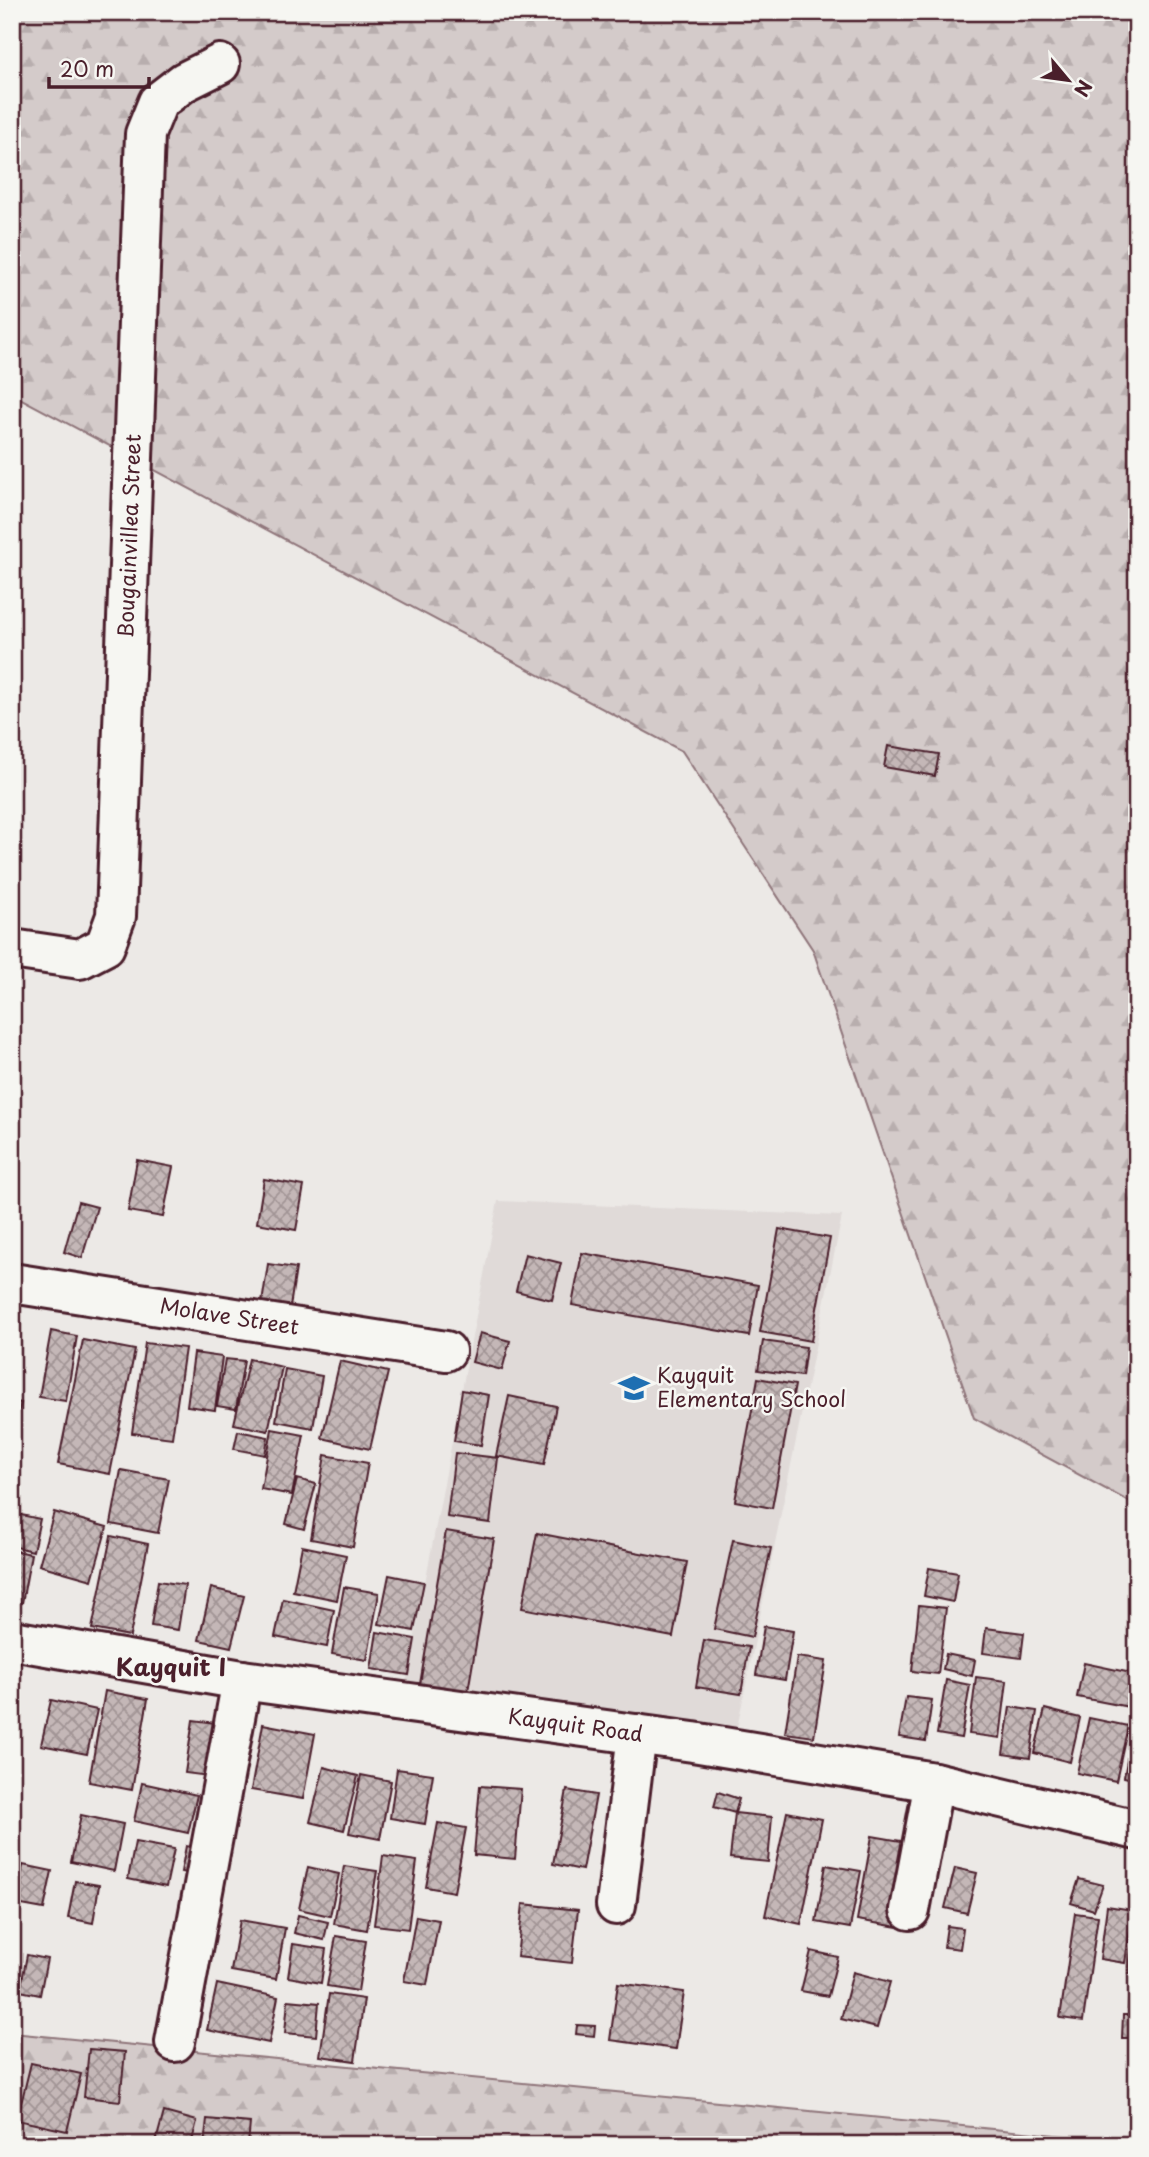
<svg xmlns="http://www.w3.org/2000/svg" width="1149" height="2157" font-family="'Playpen Sans',sans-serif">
<defs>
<pattern id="forest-firs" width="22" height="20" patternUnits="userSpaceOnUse" patternTransform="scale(1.75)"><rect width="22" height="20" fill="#d4cbca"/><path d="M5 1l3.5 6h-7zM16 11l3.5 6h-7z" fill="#b8aeae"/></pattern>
<pattern id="building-cross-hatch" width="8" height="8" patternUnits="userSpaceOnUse" patternTransform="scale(1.75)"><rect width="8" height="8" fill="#c4b7b7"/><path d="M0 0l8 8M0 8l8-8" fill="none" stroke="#a19495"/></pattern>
</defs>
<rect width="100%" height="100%" fill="#ece9e6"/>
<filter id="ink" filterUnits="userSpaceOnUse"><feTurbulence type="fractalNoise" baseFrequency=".0143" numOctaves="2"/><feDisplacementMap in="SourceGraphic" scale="14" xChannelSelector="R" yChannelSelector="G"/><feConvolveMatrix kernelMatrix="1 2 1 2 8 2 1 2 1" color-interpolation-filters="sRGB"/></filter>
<g filter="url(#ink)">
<!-- built -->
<path fill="#e0dad8" d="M498 1201 842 1216 737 1728 404 1693Z"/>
<!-- forest -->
<path fill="url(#forest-firs)" stroke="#8f757a" stroke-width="2" d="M12 12H1137V1506L974 1418 813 950 682 751 12 394Z
M12 2033 1137 2143V2145H12Z"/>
<!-- building -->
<path fill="url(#building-cross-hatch)" stroke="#4a1f2b" stroke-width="2" d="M888 746 939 754 935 776 884 767Z
M137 1160 173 1167 163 1217 128 1211Z
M264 1179 304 1186 296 1230 257 1223Z
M78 1202 97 1207 82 1258 64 1252Z
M779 1229 830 1238 811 1341 760 1332Z
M582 1253 758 1285 749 1336 572 1305Z
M525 1254 561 1263 552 1300 516 1291Z
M268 1264 296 1268 290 1307 262 1303Z
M51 1331 77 1336 66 1401 39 1397Z
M480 1333 510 1341 502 1370 472 1362Z
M83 1340 135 1350 110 1474 58 1464Z
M763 1341 806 1347 802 1376 758 1370Z
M145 1343 185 1348 172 1438 132 1433Z
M194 1353 222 1357 215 1410 187 1406Z
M225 1359 244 1361 236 1409 217 1406Z
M249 1359 282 1367 268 1431 234 1424Z
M340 1361 388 1372 370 1449 322 1438Z
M285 1369 322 1376 313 1428 276 1421Z
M758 1378 795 1385 772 1508 735 1501Z
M462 1390 489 1395 481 1445 454 1441Z
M509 1396 556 1406 544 1465 496 1456Z
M12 1401 21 1403 12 1438Z
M272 1429 304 1435 292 1495 261 1489Z
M238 1431 268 1437 265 1455 234 1449Z
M455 1453 498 1458 490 1523 447 1517Z
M325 1455 368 1463 353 1547 311 1539Z
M121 1470 169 1479 158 1533 111 1524Z
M297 1479 316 1484 304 1529 286 1524Z
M54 1512 107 1527 92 1580 39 1565Z
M12 1513 40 1519 33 1551 12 1546Z
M446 1531 494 1539 467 1697 419 1690Z
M537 1533 687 1562 673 1637 522 1608Z
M111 1536 148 1544 130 1636 92 1629Z
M733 1540 771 1548 752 1637 714 1629Z
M302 1546 346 1555 337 1600 293 1591Z
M12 1550 31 1554 22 1603 12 1601Z
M929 1568 958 1573 953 1602 924 1596Z
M389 1575 424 1582 414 1631 379 1624Z
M158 1581 185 1585 178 1630 151 1626Z
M344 1587 379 1593 367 1660 332 1654Z
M211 1588 244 1596 231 1647 199 1640Z
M283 1599 334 1610 327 1647 275 1637Z
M919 1605 946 1608 938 1674 912 1671Z
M764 1626 793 1631 785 1680 756 1675Z
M986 1628 1024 1633 1021 1658 983 1653Z
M377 1632 415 1639 409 1675 371 1669Z
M704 1640 749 1647 741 1694 696 1687Z
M946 1654 975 1660 972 1676 943 1669Z
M797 1657 826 1661 814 1737 785 1733Z
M1084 1663 1136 1674 1129 1707 1077 1697Z
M976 1677 1007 1681 1000 1738 969 1734Z
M946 1680 970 1685 961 1738 937 1734Z
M105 1691 148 1699 132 1790 89 1782Z
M906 1697 932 1700 926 1741 899 1737Z
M51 1700 97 1710 87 1754 41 1745Z
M1010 1707 1037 1711 1030 1758 1003 1754Z
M1045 1709 1080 1718 1070 1762 1034 1753Z
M1089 1718 1128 1726 1116 1781 1077 1773Z
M1135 1718H1137V1780L1124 1777Z
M193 1720 224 1724 216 1777 185 1773Z
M263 1724 315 1734 303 1799 251 1790Z
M324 1767 358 1776 344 1830 310 1822Z
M397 1769 433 1774 425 1824 390 1818Z
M361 1775 391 1781 380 1839 349 1833Z
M142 1783 197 1795 188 1833 134 1821Z
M480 1786 521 1789 515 1859 474 1855Z
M567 1790 596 1795 582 1870 553 1864Z
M718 1792 739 1799 735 1813 714 1807Z
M787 1812 822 1819 801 1924 765 1916Z
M735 1813 772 1817 768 1862 730 1858Z
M81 1815 123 1824 114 1871 71 1862Z
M438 1823 466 1828 454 1892 426 1887Z
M872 1836 913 1843 898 1927 857 1920Z
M135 1842 174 1849 166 1887 128 1879Z
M186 1846 200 1849 196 1875 181 1872Z
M383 1856 417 1861 408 1929 374 1925Z
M23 1865 52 1871 44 1909 16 1904Z
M826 1865 861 1871 850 1928 816 1922Z
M344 1866 377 1871 367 1930 334 1924Z
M308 1867 339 1874 330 1916 299 1909Z
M955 1868 977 1873 967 1913 945 1908Z
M1079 1879 1103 1885 1094 1910 1071 1903Z
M75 1881 99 1885 93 1923 68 1918Z
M523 1904 578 1910 572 1963 517 1957Z
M1107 1906 1133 1910 1125 1963 1100 1959Z
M1075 1913 1098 1916 1083 2021 1060 2018Z
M298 1915 328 1922 324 1940 294 1933Z
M416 1916 439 1920 427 1985 404 1981Z
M240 1920 285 1928 276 1979 231 1971Z
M947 1926 963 1928 960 1949 944 1947Z
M336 1936 366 1941 358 1991 327 1986Z
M293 1944 326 1949 321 1983 288 1977Z
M1131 1948 1137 1949V1973H1129Z
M811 1951 838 1957 828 1996 801 1991Z
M27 1955 47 1959 40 1995 20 1991Z
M853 1972 890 1982 877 2028 841 2019Z
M1131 1980H1137V2009H1128Z
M618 1983 684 1992 676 2049 610 2040Z
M217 1984 278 1997 269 2043 207 2030Z
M329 1994 364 1999 355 2061 320 2056Z
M288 2000 319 2003 316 2036 285 2033Z
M1123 2015H1137V2038H1122Z
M577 2025 595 2026 594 2036 576 2034Z
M89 2049 125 2052 120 2101 84 2097Z
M31 2063 81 2074 67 2131 17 2120Z
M164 2112 197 2121 191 2145H155Z
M207 2119 250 2123 248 2145H204Z"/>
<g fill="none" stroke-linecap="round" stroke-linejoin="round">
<!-- minor casing -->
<g stroke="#4a1f2b" stroke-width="44">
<g id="minor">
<path id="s1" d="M12 949 80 959 105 946 116 916 145 134 158 102 184 82 220 64"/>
<path id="s2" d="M12 1283 446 1351"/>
<path id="s3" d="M12 1640 242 1680 693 1742 934 1782 1137 1830"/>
<path d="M616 1905 637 1734"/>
<path d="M910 1910 934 1782"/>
<path d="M175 2042 242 1680"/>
</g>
</g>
<!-- minor -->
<use href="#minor" stroke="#f6f6f2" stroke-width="38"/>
</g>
</g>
<!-- icons -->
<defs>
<g id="school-bare" transform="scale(2.415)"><path d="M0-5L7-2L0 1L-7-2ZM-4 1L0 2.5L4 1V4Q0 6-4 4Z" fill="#1f6fb2" stroke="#f6f6f2" stroke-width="2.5" paint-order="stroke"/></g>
</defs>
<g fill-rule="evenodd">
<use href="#school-bare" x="634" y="1388"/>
</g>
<g text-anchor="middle" stroke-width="5" stroke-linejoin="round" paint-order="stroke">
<!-- street labels -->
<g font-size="21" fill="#4a1f2b" stroke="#f6f6f2">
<text dy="7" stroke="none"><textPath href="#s1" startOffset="509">Bougainvillea Street</textPath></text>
<text dy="7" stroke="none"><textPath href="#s2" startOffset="220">Molave Street</textPath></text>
<text dy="7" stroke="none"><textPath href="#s3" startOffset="570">Kayquit Road</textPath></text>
</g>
<!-- poi labels -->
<g font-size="21" fill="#4a1f2b" stroke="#f6f6f2" text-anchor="start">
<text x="657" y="1383">Kayquit<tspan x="657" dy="24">Elementary School</tspan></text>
</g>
<!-- quarter labels -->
<g font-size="24" font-weight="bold" fill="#4a1f2b" stroke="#f6f6f2">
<text x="171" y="1676">Kayquit I</text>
</g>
</g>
<!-- margin -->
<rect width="1149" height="2157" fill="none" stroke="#f6f6f2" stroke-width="42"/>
<rect x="21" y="21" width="1107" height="2115" fill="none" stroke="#4a1f2b" stroke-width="2.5" filter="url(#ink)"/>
<!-- north arrow -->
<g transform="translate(1068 80) rotate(119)" stroke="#f6f6f2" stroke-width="5" paint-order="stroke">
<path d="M0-5L12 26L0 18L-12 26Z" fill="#4a1f2b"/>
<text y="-10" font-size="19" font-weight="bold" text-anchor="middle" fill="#4a1f2b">N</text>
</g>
<!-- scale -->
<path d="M49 77v10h100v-10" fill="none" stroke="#4a1f2b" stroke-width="3.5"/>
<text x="60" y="77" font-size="21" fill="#4a1f2b" stroke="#f6f6f2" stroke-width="5" paint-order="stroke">20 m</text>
</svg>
